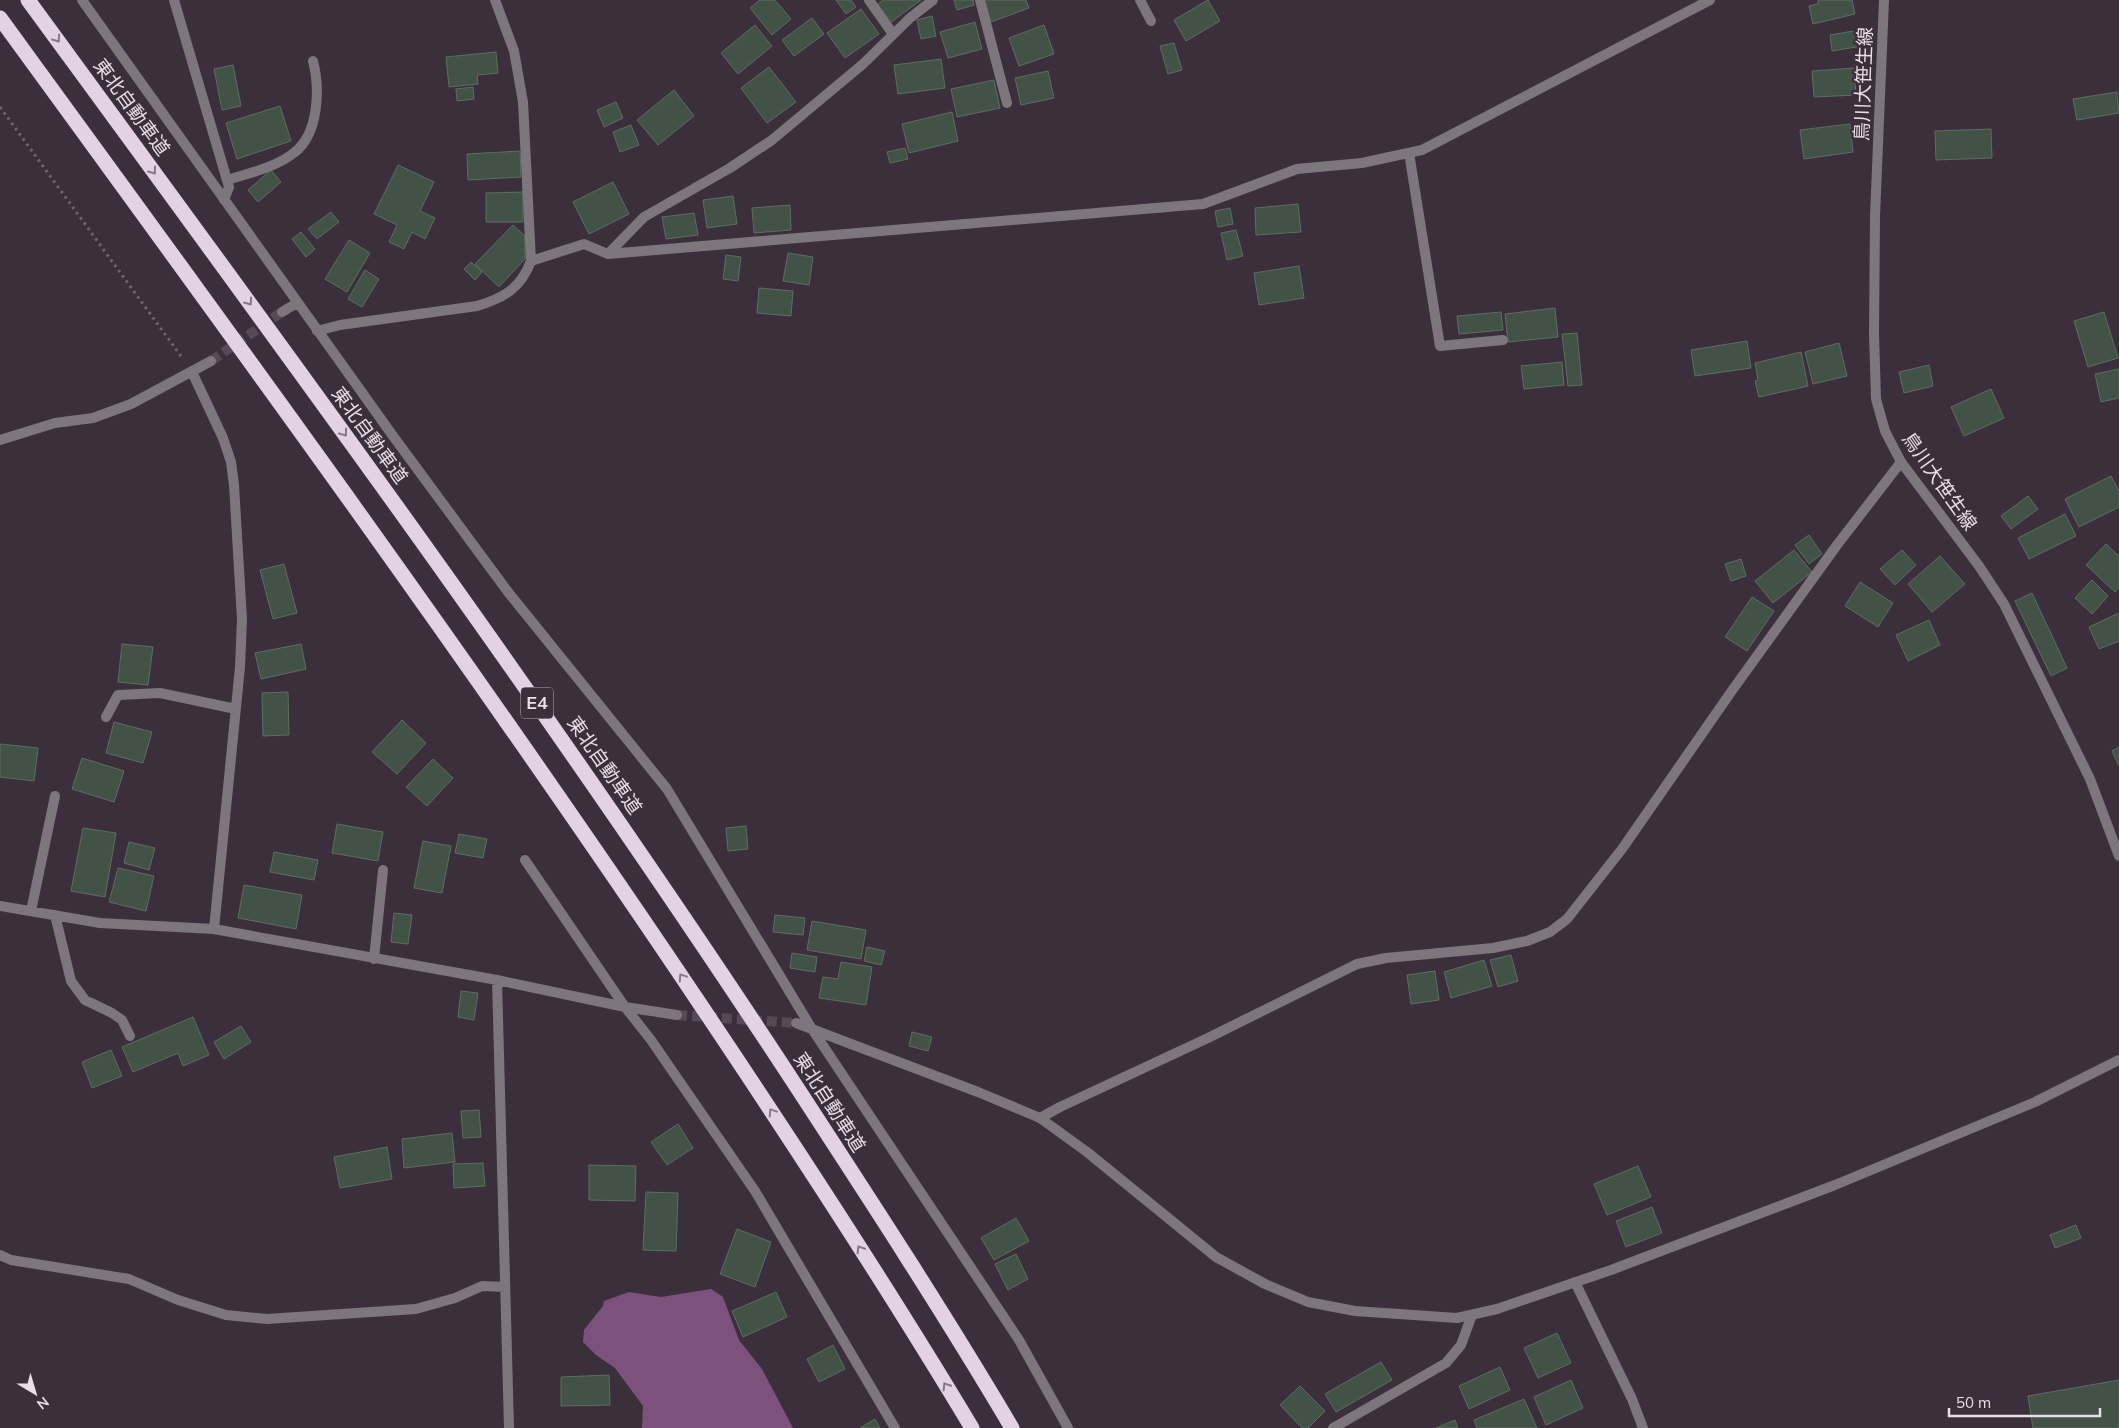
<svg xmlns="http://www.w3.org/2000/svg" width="2119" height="1428" font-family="Mulish,'Noto Sans JP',sans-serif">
<rect width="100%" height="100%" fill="#3c2f3c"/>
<!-- forest -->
<path fill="#7c517c" d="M711 1289 723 1297 739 1340 762 1369 793 1428H642L643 1406 615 1368 596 1355 583 1342 584 1330 603 1306 604 1301 629 1292 661 1297Z"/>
<!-- building -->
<path fill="#425246" stroke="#5d6e61" d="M760 0H775L791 19 772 35 750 8Z
M836 0H851L856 7 846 14Z
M883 0H921L890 23 877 5Z
M954 0H973L974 5 957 10Z
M983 0H1026L1029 8 991 22Z
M1208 0 1220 21 1186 41 1174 20Z
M1818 0H1852L1855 14 1813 24 1809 6 1818 4Z
M861 9 879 34 845 58 827 33Z
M932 16 936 36 921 39 917 20Z
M812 18 824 34 794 56 782 40Z
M975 22 982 49 948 58 940 32Z
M755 25 772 46 738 74 721 53Z
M1044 25 1054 54 1019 66 1009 38Z
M1860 30 1862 46 1832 51 1830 35Z
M1174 43 1182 70 1168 74 1160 46Z
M496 52 498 73 477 75 478 84 449 87 446 57Z
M941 59 945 88 898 94 894 65Z
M233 65 241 106 222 110 214 69Z
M769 67 796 102 767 123 741 88Z
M1854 68 1856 95 1814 97 1812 71Z
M1048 71 1054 98 1021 105 1015 78Z
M994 80 1000 108 957 117 951 89Z
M473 87 474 99 457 101 456 89Z
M674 90 694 116 658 145 637 120Z
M2117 92 2119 113 2077 120 2073 99Z
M616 102 623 118 604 127 597 110Z
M280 106 291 141 237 159 226 123Z
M952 112 958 141 909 153 902 124Z
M1850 124 1853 152 1804 159 1800 130Z
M631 125 639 145 620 152 613 132Z
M1991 129 1992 158 1936 160 1935 131Z
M905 148 908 159 890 163 887 152Z
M520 151 521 177 468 180 467 154Z
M398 165 434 182 420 211 435 218 425 239 412 232 404 249 389 242 397 225 374 214Z
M271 170 281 182 258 202 248 190Z
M613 182 629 214 589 234 573 202Z
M523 192V222H486V193Z
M733 196 737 224 707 228 703 200Z
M1298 204 1301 232 1256 235 1255 208Z
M790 205 791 230 754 233 752 208Z
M1230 208 1233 224 1218 227 1215 211Z
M331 212 339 222 317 239 308 229Z
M694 213 698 235 666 239 662 217Z
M513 225 525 236V259L499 287 475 264Z
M1236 230 1243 256 1227 260 1221 233Z
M301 232 315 249 306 257 292 239Z
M349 240 370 253 347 292 325 279Z
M788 253 813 257 809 285 783 281Z
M726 255 741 257 738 281 723 279Z
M471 262 482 272 475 280 464 269Z
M1299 266 1304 298 1259 305 1254 273Z
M365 270 379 279 362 307 348 299Z
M759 288 793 291 791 316 757 313Z
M1555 308 1558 337 1508 342 1505 314Z
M1501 312 1503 330 1459 334 1457 316Z
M2104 312 2118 358 2088 367 2074 321Z
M1577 333 1582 385 1568 386 1562 334Z
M1747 341 1751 368 1695 376 1691 350Z
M1839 343 1847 376 1813 384 1805 352Z
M1801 352 1808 386 1759 397 1755 381 1758 380 1755 363Z
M1562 362 1564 385 1524 389 1521 366Z
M1929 365 1933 386 1904 393 1899 372Z
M2119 369V398L2101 402 2095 374Z
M1991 389 2004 418 1964 436 1951 407Z
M2111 476 2119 491V507L2079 527 2065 499Z
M2028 496 2038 509 2011 529 2001 516Z
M2065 514 2076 536 2029 559 2018 538Z
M1809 535 1822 554 1809 564 1795 545Z
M2106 544 2119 556V587L2115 592 2086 565Z
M1794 550 1812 572 1773 603 1755 581Z
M1902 550 1916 565 1895 585 1880 569Z
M1940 556 1965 584 1932 612 1908 584Z
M1741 559 1746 576 1731 581 1725 564Z
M284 564 297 613 273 619 260 570Z
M2092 580 2108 596 2092 614 2075 598Z
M1860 582 1893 603 1878 627 1845 606Z
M2032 593 2067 668 2051 676 2015 601Z
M1752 597 1774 611 1747 651 1725 637Z
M2119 613V641L2099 649 2089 627Z
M1929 620 1940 645 1908 661 1896 635Z
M122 644 153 647 148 685 118 682Z
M301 644 306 669 261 679 255 653Z
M288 692 289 735 263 736 262 693Z
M402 720 426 743 397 774 372 752Z
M114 722 152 732 143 763 106 753Z
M0 744 38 748 34 781 0 777Z
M2119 747V766L2112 751Z
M82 758 124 771 114 802 72 789Z
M433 759 453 778 427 806 406 787Z
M337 824 383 832 378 861 332 853Z
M746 826 748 849 728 851 726 828Z
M83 828 116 833 105 897 71 891Z
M459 834 487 839 483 858 455 853Z
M423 841 451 846 442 893 414 888Z
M129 842 155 848 149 870 124 863Z
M274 852 318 860 314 880 270 872Z
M118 868 154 876 146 911 109 902Z
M244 885 302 895 296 929 238 918Z
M394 913 412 915 408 944 391 942Z
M775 915 805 918 803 935 773 932Z
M812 921 866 930 861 959 807 950Z
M867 947 885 951 881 965 864 961Z
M792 953 817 957 815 972 790 968Z
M1511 955 1518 981 1498 987 1490 960Z
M1484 960 1492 986 1451 998 1444 972Z
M841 962 872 967 866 1005 819 998 823 977 838 979Z
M1435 971 1439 1000 1411 1004 1407 975Z
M461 991 478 993 474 1020 458 1017Z
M193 1017 209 1055 183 1066 178 1053 133 1072 122 1047Z
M241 1026 251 1042 224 1059 214 1042Z
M912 1032 932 1037 928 1051 909 1046Z
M111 1050 122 1076 92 1088 82 1062Z
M479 1110 481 1137 463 1138 461 1111Z
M678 1124 693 1148 667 1165 651 1142Z
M452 1133 455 1162 404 1168 402 1139Z
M387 1147 392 1179 340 1188 334 1157Z
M483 1163 485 1186 454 1188 453 1164Z
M589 1165 636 1166 635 1201 589 1200Z
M1638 1166 1651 1197 1607 1215 1594 1184Z
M646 1192 678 1193 676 1251 643 1250Z
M1652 1207 1662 1233 1626 1247 1616 1221Z
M1016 1218 1029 1241 994 1260 981 1238Z
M2076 1225 2081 1238 2055 1248 2050 1235Z
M737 1229 771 1242 755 1287 720 1274Z
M1016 1254 1028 1279 1008 1290 995 1264Z
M776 1292 787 1317 743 1337 732 1311Z
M1557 1333 1571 1363 1538 1378 1524 1348Z
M833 1345 845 1369 819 1382 807 1359Z
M1381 1362 1392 1380 1336 1412 1325 1394Z
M1500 1367 1510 1390 1469 1409 1459 1386Z
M609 1375 610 1405 561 1406V1377Z
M1571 1380 1583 1408 1546 1425 1534 1397Z
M2119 1380V1428H2033L2028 1396Z
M1300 1386 1325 1411 1308 1428H1302L1280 1405Z
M1524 1399 1537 1428H1477L1474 1420Z
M875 1419 880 1428H860Z
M1455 1420 1458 1428H1436Z"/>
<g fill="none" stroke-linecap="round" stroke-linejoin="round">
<!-- minor-tunnel -->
<path stroke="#564a56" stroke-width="10" stroke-dasharray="10 5" stroke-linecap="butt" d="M211 361 282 312
M677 1015 796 1023"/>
<!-- path -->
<path stroke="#706470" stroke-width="3" stroke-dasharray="2.5 4" stroke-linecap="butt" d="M0 107 183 359"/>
<!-- minor -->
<path stroke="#7d767d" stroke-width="10" d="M82 0 393 436 508 592 667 789 812 1029 1019 1340 1068 1428
M174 0 229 187 224 200
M869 0 893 34
M980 0 1007 103
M1140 0 1151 21
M1409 153 1440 346 1503 340
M227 180C250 173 277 167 295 152 319 133 320 88 313 61
M608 254 1203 204 1297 169 1362 163 1422 150 1710 0
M531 261 584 244 608 254 644 217 730 168 772 140 863 64 910 18 933 0
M282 312 297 303
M317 331 340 325 477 306C504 298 521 288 531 261L523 102 514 51 495 0
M192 372 223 438 231 462 234 485 242 619 240 667 214 929
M0 440 55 423 93 418 131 404 211 361
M106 717 118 695 160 693 236 709
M525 860 625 1007 651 1040 755 1191 895 1428
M0 906 100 923 214 929 497 980 625 1007 677 1015
M31 911 55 796
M55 915 71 981 85 1000 112 1013 122 1020 130 1036
M374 959 383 870
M497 980 509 1428
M796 1023 851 1044
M1040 1118 1060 1107 1208 1038 1357 964 1386 958 1493 948 1527 941 1550 932 1567 919 1622 849 1731 692 1837 545 1901 462
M0 1255 11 1260 129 1279 178 1300 226 1315 267 1319 416 1309 455 1298 482 1286 505 1287
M1575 1282 1632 1399 1643 1428
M1333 1428 1446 1363 1461 1345 1472 1315"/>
<!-- tertiary -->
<path stroke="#7d767d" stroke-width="10" d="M1884 0 1875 216 1874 334 1876 399 1885 431 1901 462 1979 566 2004 604 2090 779 2119 856
M851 1044 978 1092 1040 1118 1087 1152 1216 1257 1265 1284 1308 1302 1355 1311 1457 1318 1497 1309 1611 1270 1835 1185 2035 1102 2119 1060"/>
<!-- motorway -->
<path stroke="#e2d2e2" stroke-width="15" d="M28 0C291 359 555 717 798 1089 871 1201 944 1313 1012 1428
M0 18C237 343 474 667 698 1001 792 1141 885 1283 972 1428"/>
</g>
<!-- one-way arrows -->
<defs><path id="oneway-chevron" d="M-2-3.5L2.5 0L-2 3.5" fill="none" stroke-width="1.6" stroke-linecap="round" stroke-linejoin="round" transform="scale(1.25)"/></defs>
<g stroke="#877887">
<use href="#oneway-chevron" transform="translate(57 39) rotate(54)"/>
<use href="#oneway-chevron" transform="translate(153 171) rotate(54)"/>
<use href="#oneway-chevron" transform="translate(249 302) rotate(54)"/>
<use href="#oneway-chevron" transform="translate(344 433) rotate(54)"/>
<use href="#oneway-chevron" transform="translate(682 977) rotate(-124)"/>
<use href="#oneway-chevron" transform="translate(772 1112) rotate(-124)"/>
<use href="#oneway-chevron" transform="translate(860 1249) rotate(-122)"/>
<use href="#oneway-chevron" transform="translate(946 1386) rotate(-122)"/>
</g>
<g text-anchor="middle" stroke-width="5" stroke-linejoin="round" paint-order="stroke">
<!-- shield labels -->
<rect fill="#3c2f3c" stroke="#b4abb4" stroke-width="1" x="521" y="687.5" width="32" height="31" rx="4"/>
<g font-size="18" font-weight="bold" fill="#e8e0e8">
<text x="537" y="709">E4</text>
</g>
<!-- street labels -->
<g font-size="19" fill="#e8e0e8" stroke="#3c2f3c">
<text transform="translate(1863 84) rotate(-88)" y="7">鳥川大笹生線</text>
<text transform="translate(132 107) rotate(54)" y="7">東北自動車道</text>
<text transform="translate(370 435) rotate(54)" y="7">東北自動車道</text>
<text transform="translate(1940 481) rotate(55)" y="7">鳥川大笹生線</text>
<text transform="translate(605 765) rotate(55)" y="7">東北自動車道</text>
<text transform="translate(830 1102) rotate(57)" y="7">東北自動車道</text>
</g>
</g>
<!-- north arrow -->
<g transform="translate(35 1393) rotate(142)" stroke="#3c2f3c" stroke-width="4" paint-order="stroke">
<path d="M0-4L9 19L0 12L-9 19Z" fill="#e8e0e8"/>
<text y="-8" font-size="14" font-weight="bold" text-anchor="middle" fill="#e8e0e8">N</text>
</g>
<!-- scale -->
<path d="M1949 1408v8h151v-8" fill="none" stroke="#e8e0e8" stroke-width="2.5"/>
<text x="1956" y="1408" font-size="15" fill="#e8e0e8" stroke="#3c2f3c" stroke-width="4" paint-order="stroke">50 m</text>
</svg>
